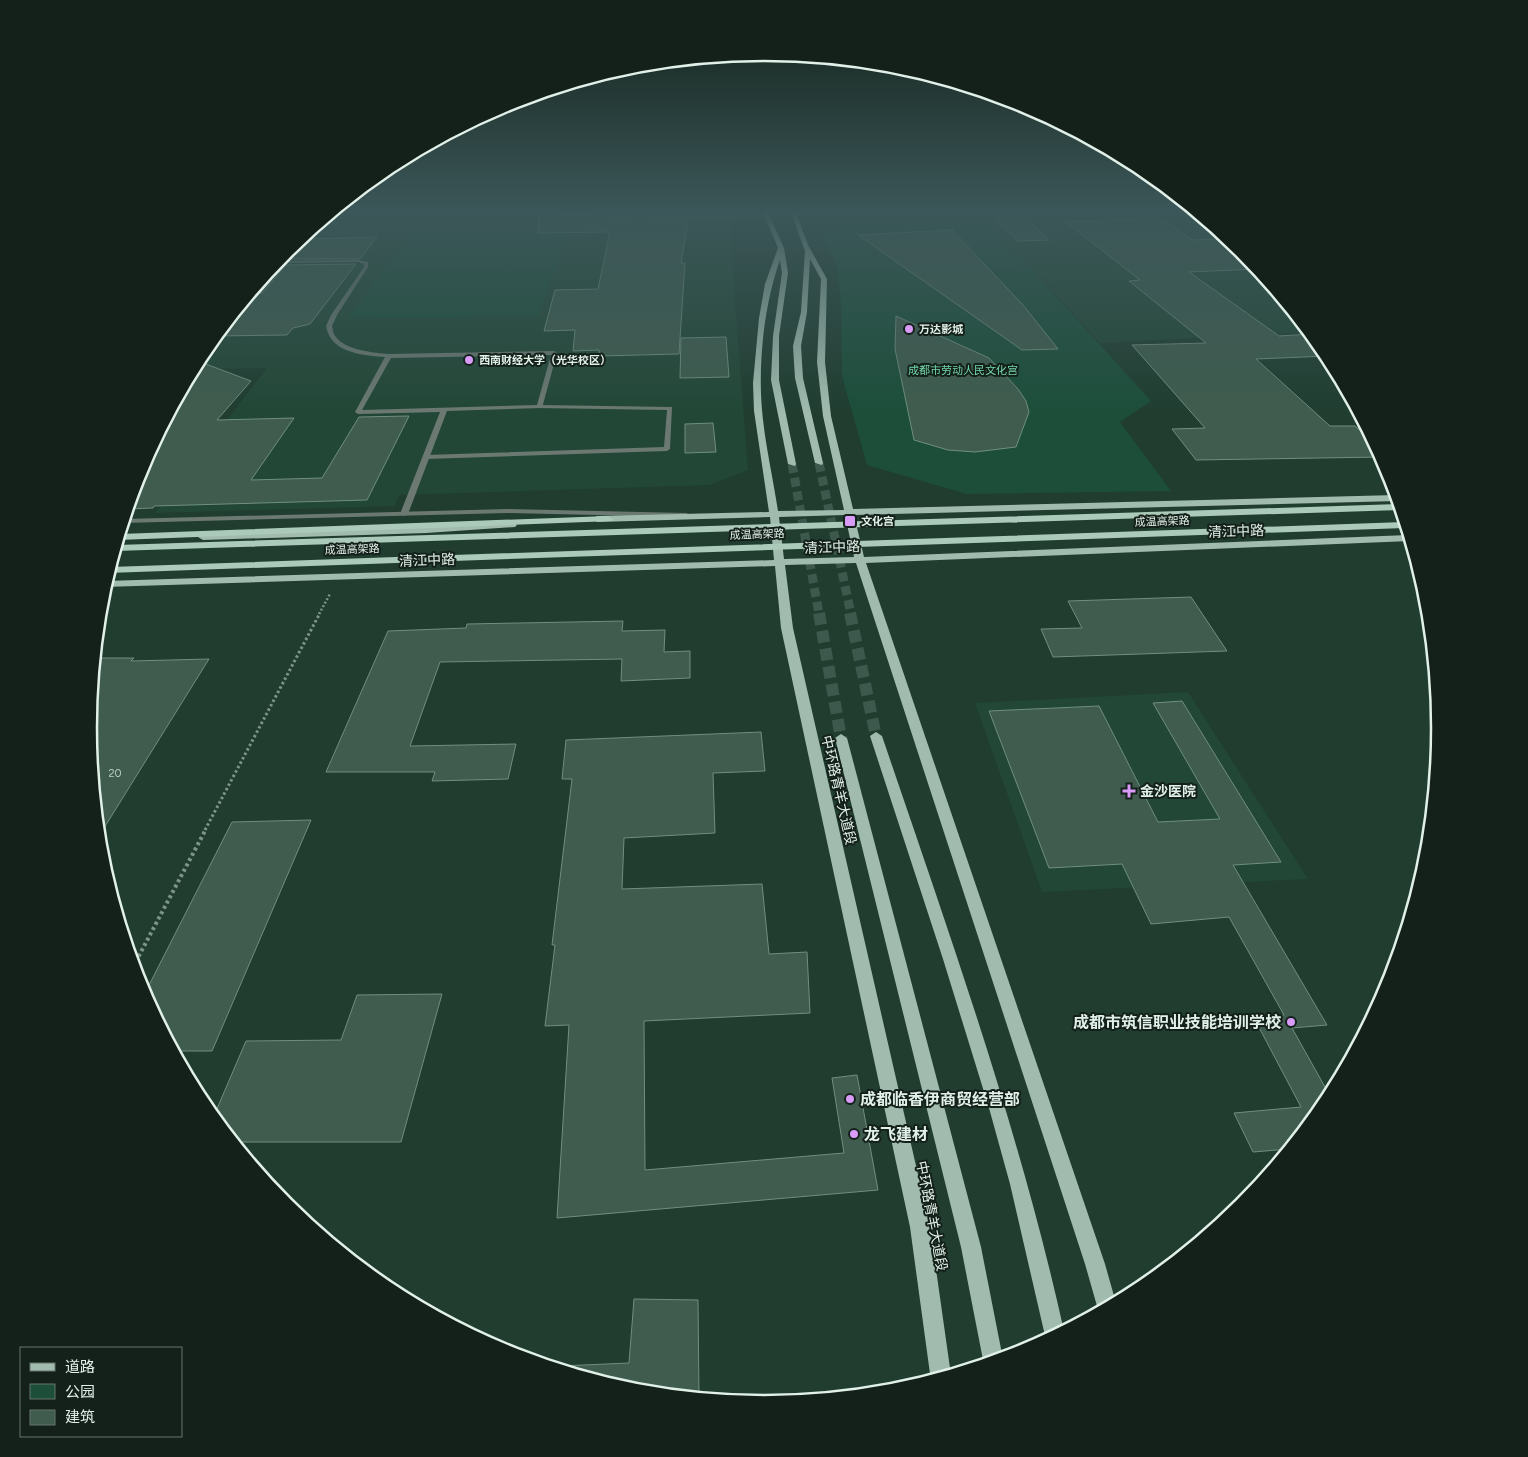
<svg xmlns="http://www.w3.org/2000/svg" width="1528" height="1457" font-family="Figtree,'Noto Sans SC',sans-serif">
<rect width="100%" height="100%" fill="#203d30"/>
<!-- built -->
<path fill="#224736" d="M336 210H430L589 222 732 224 733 276 748 470 710 485 399 495 395 506 155 513 267 368 193 369 202 353 286 250Z
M1121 210H1192L1242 251 1309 332 1100 343 983 216Z
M1188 692 1308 879 1042 892 975 703Z"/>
<!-- green -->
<path fill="#1c4e3a" d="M983 216 1151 401 1120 422 1171 491 967 494 867 465 842 376 841 302 837 268 823 233 855 221Z
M568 234 538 316 347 319 410 235Z"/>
<!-- building -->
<path fill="#3f5c4e" stroke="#708f7f" d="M539 210H689V214L638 215Z
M539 215 573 219 688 221 681 263H685L679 354 599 356V350L573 351 575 330 544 331 555 290 598 289 610 232 538 233Z
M1024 217 1049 240 1018 241 994 218Z
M1160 218 1193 240 1228 239 1242 251 1257 269 1189 272 1279 336 1311 334 1328 356 1256 359 1330 426H1355L1374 442 1381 457 1196 460 1172 429 1205 428 1132 345 1206 343 1129 281 1140 280 1066 222Z
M952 230 1023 305 1058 349 1022 350 858 235Z
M377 237 360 259H291L309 239Z
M356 264 310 324 293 328 287 335 216 336 251 293H262L286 265Z
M896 316 989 358 1018 389 1026 401 1029 412 1016 447 975 452 948 450 914 440 895 349Z
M726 337 729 377 680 378 681 338Z
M198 361 251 381 217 420 294 418 251 480 322 478 359 417 409 416 367 500 154 506 153 508 128 509 140 470Z
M713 423 716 452 685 453V424Z
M1191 597 1227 651 1053 657 1041 629 1082 628 1068 601Z
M623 621 622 631 665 630 664 652 690 651V678L621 681 622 659 440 662 410 746 516 744 508 779 432 781 435 772H326L388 631 466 628 467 624Z
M95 658H134L131 661 209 659 99 836 88 728Z
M1182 701 1281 862 1233 865 1327 1025 1292 1028 1330 1096 1326 1104 1289 1149 1253 1152 1234 1113 1301 1107 1254 1018 1284 1015 1229 917 1151 924 1122 864 1049 868 989 711 1099 706 1158 822 1220 819 1153 703Z
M761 732 765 771 713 773 715 833 624 838 622 889 762 884 769 954 807 952 810 1013 644 1021 645 1170 844 1153 832 1078 857 1075 878 1190 557 1218 569 1025 545 1026 555 945H552L572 779H562L566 740Z
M311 820 212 1051H173L144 995 232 822Z
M442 994 401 1142H233L213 1118 246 1041 341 1040 357 995Z
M634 1299 698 1300 699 1398 632 1391 561 1370V1366L629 1363Z"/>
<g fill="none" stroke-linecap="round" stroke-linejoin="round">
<!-- primary-tunnel-far1 -->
<path stroke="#3d584c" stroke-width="9" stroke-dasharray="9 5" stroke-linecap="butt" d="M819 463 851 614
M792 464 819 614"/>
<!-- primary-tunnel -->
<path stroke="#3d584c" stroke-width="12" stroke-dasharray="12 6" stroke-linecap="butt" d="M819 613 841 738
M850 613 876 736"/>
<!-- path-far2 -->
<path stroke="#7e948a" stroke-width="2.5" stroke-dasharray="2 2" stroke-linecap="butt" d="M319 614 330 594"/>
<!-- path-far1 -->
<path stroke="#7e948a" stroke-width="3" stroke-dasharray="2.5 2.5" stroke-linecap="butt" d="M205 830 320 613"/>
<!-- path -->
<path stroke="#7e948a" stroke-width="4" stroke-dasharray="3 3" stroke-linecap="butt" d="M133 967 206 829"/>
<!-- service -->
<path fill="#6c7973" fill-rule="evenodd" d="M507 210 638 217 767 215 769 216 734 219H638L573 217Z
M540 405 672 407 670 449 667 451 426 459 423 457 426 455 664 447 667 410 538 408 537 407Z"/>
<!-- minor -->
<path fill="#6c7973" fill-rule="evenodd" d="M900 210H931L767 217 765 216Z
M358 260 368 262V267L337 315 332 326C333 330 333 334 336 337 345 350 374 353 389 354L554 351 557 353 542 408 447 411 408 514 404 516 400 514 440 412 358 414 355 412 385 357C369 356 340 354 330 337 328 334 327 330 326 326L331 315 364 267V264L358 262 276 263 278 261ZM551 355 537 405 362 410 391 358Z"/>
<!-- tertiary -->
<path fill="#6c7973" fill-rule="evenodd" d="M508 509 686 513 690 515 686 517 508 513 123 523 125 519Z"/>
<!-- primary -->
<path fill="#a1bcaf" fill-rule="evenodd" d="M762 210H767L784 248 788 273 779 336V380L796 464 795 466 788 464 771 380 773 336 782 273 780 260C764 305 758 362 762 410 765 444 773 478 778 511L844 510 823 416 817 362 821 279 810 259 807 312 801 346 803 378 823 463 822 465 815 463 795 378 793 346 801 312 805 251 790 210H795L808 245 827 279 825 362 831 416 853 509 1396 495 1398 501 854 515 864 557 1408 535 1410 541 866 563 1105 1264 1116 1303 1099 1313 1085 1264 856 563 785 565 793 628 930 1227 951 1375 931 1381 910 1227 781 628 775 566 104 587 106 581 774 560 770 517 597 522 592 519 597 516 769 512 754 411 753 383 759 318 765 284 778 248ZM845 515 854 557 784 559 779 517Z
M512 522 517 525 515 527 426 533 203 540 198 537 203 534 426 527Z
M876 732 882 736C949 933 1019 1128 1064 1331L1046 1340 1010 1184 989 1108 943 959 870 736Z
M841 734 847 738 981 1247 1003 1359 984 1365 961 1247 835 738Z"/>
<!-- trunk -->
<path fill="#accaba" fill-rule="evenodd" d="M1399 504 1400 510 115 551 117 545Z
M608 516 613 519 612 521 118 540 120 534Z
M1404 522 1405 528 108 573 110 567Z"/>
</g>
<!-- sky -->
<linearGradient id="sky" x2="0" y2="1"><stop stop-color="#12221a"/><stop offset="0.51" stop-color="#3c5759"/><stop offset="1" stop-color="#3c5759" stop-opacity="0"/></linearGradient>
<rect width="1528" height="414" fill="url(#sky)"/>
<!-- markers -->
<g fill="#d89bf8" stroke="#14201a" stroke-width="2">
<circle cx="909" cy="329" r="5"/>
<circle cx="469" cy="360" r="5"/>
<rect x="844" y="515" width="12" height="12" rx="2.5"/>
<path d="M1126.5 783.5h5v5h5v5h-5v5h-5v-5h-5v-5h5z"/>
<circle cx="1291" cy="1022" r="5"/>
<circle cx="850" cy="1099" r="5"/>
<circle cx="854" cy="1134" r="5"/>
</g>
<g text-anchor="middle" stroke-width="4" stroke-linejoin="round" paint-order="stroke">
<!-- far-poi labels -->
<g font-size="11" font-weight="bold" fill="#e1f1e9" stroke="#14201a" text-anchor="start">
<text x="919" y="333">万达影城</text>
<text x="479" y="364">西南财经大学（光华校区）</text>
<text x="861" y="525">文化宫</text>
</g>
<!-- far-park labels -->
<g font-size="11" fill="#73d5aa" stroke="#14201a">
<text x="963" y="374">成都市劳动人民文化宫</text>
</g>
<!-- far-street labels -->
<g font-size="11" fill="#e1f1e9" stroke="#14201a">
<text transform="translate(1162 521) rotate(-2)" y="4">成温高架路</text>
<text transform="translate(757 534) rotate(-2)" y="4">成温高架路</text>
<text transform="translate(352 549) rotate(-2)" y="4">成温高架路</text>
</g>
<!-- number labels -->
<g font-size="11" fill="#b8ccc2">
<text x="115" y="777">20</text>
</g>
<!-- street labels -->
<g font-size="14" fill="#e1f1e9" stroke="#14201a">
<text transform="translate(1236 531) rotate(-2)" y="5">清江中路</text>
<text transform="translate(832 547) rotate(-2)" y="5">清江中路</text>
<text transform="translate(427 560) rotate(-2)" y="5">清江中路</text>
<text transform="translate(839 790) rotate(77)" y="5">中环路青羊大道段</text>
<text transform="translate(932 1216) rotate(79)" y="5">中环路青羊大道段</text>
</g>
<!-- poi labels -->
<g font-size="14" font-weight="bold" fill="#e1f1e9" stroke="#14201a" text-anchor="start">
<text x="1140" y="796">金沙医院</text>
</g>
<!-- near-poi labels -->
<g font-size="16" font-weight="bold" fill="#e1f1e9" stroke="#14201a" text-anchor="start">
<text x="1281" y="1028" text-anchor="end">成都市筑信职业技能培训学校</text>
<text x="860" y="1105">成都临香伊商贸经营部</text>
<text x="864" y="1140">龙飞建材</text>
</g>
</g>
<!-- crop -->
<path d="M0 0H1528V1457H0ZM97 728a667 667 0 1 1 1334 0a667 667 0 1 1-1334 0Z" fill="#14201a" fill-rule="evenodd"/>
<path fill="none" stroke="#e1f1e9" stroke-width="2.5" d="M97 728a667 667 0 1 1 1334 0a667 667 0 1 1-1334 0Z"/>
<!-- legend -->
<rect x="20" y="1347" width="162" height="90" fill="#14201a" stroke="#66746d"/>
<rect x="30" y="1363" width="25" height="8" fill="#a1bcaf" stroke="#66746d"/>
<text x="65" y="1372" font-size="15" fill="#e1f1e9">道路</text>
<rect x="30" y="1384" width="25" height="15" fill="#1c4e3a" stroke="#66746d"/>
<text x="65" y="1397" font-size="15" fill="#e1f1e9">公园</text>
<rect x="30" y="1410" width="25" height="15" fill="#3f5c4e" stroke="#66746d"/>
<text x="65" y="1422" font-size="15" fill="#e1f1e9">建筑</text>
</svg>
